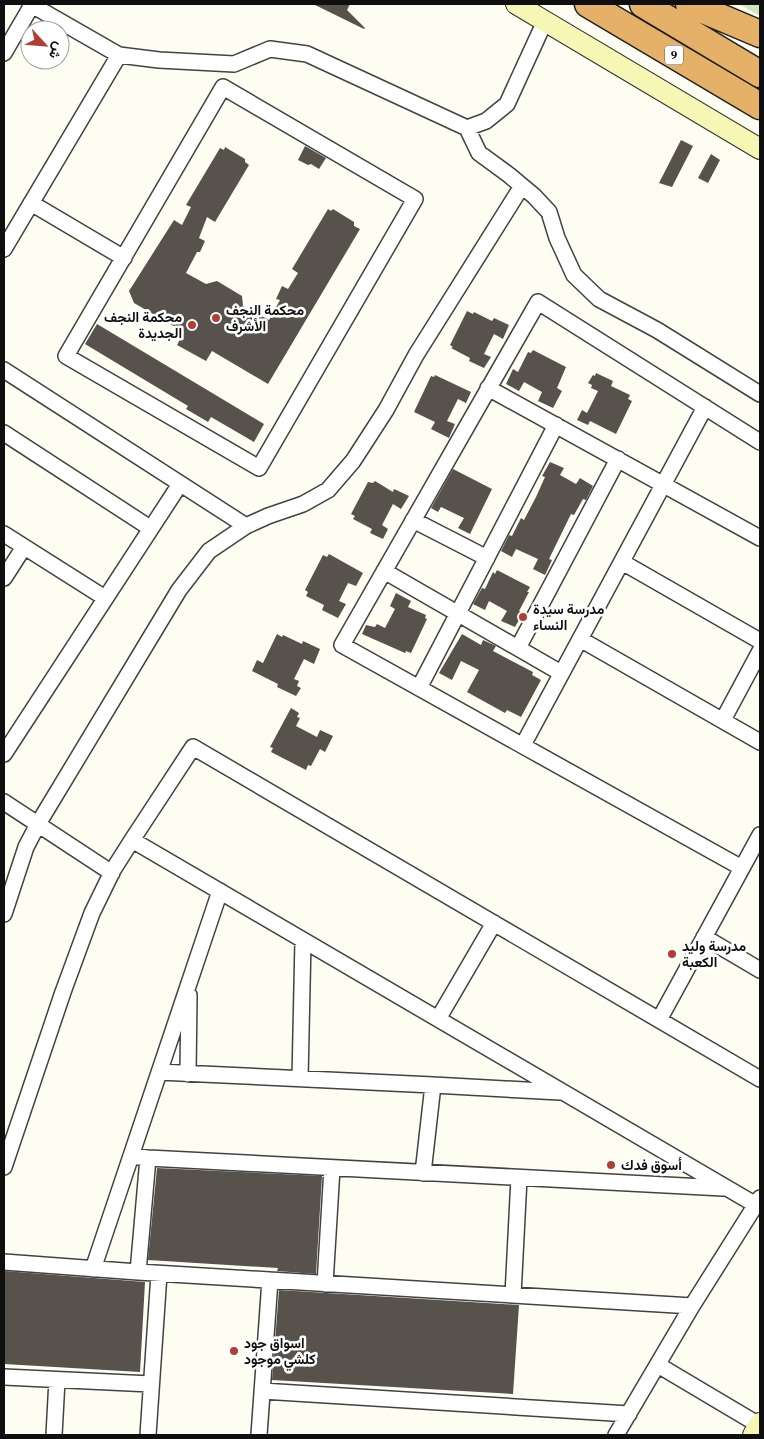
<svg xmlns="http://www.w3.org/2000/svg" width="764" height="1439" font-family="'Source Serif 4',Vazirmatn,serif">
<rect width="100%" height="100%" fill="#fefdf2"/>
<!-- green -->
<path fill="#cee5bf" d="M739 4H760V16Z"/>
<!-- building -->
<path fill="#57524c" d="M313 4H350L347 10 365 28 364 29Z
M681 140 693 146 672 187 659 183Z
M305 146 326 158 319 169 311 164 308 165 298 160Z
M225 147 245 159V162L249 165 215 222 207 217 199 238 205 241 200 252H197L186 273 206 284 217 281 242 296 243 306 269 320 280 300 276 299 282 286 288 289 298 273 292 269 328 209 331 211 333 209 354 222V226L360 229 268 384 212 351 206 361 177 345 184 332 134 303 129 291 174 220 182 225 191 207 186 205 220 148 224 150Z
M711 154 720 160 708 183 698 178Z
M467 311 473 314 474 312 492 321 494 318 509 325 503 339 494 334 484 354 491 357 484 368 469 361 470 358 451 348 453 347 450 345Z
M97 324 264 424 254 442 211 417 208 422 186 409 188 406 85 344Z
M533 350 566 367 557 388 562 391 553 408 538 401 542 392 524 382 519 391 506 384 513 369 518 372 528 352 531 353Z
M596 373 613 381 611 386 630 395 628 399 632 401 616 434 590 421 588 425 577 420 582 410 587 413 598 391 591 388 592 385 588 383 593 375 595 376Z
M435 375 471 392 466 403 458 399 447 421 455 424 449 438 431 429 435 422 414 412 431 376 434 377Z
M550 462 564 468 560 475 576 484 580 478 593 486 586 500 583 499 574 515 571 514 549 559 552 560 545 575 533 569 538 559 516 549 512 557 501 551 509 535 512 536 521 518 524 520 536 497 545 477 542 476Z
M453 469 492 489 470 534 458 528 464 518 441 507 438 512 431 508Z
M375 481 393 492 394 489 409 496 401 509 393 504 382 525 388 529 383 539 370 533 372 529 353 519 355 516 351 514 368 482 373 483Z
M329 554 363 573 356 586 348 583 339 601 346 604 338 618 322 610 324 605 306 596 308 592 305 590 323 555 327 557Z
M497 570 530 587 527 592H529L519 611 523 613 515 627 501 621 507 611 489 601 485 610 473 604 482 588 485 589 493 572 495 574Z
M396 593 411 601 408 607 426 615 425 618 427 619 411 653 406 651 405 653 362 634 366 625 375 627 377 624 385 628 395 609 390 606Z
M277 634 282 637 283 635 302 644 303 641 320 649 314 664 304 659 294 679 299 681 297 686 301 688 296 696 277 687 278 684 252 671 257 660 263 663Z
M462 634 481 645 483 640 496 646 493 651 533 672 532 675 541 680 521 717 507 710 505 713 467 692 479 670 461 661 452 680 439 673Z
M291 708 299 713 297 717 300 718 296 726 317 737 320 730 333 736 325 752 320 749 311 766 308 765 306 770 271 752 273 748 270 747Z
M157 1168 322 1176 316 1274 277 1271 278 1268 148 1260Z
M4 1271 145 1282 140 1372 4 1364Z
M279 1290 519 1305 513 1394 272 1380Z"/>
<g fill="none" stroke-linecap="round" stroke-linejoin="round">
<!-- street casing -->
<g stroke="#424242" stroke-width="18">
<path id="street" d="M30 4 119 55 159 60 234 64 270 49 307 54 467 128 486 121 507 104 545 21
M4 53 32 5
M223 87 415 199 259 468 66 356Z
M467 128 479 153 509 175 534 196 549 212 557 238 574 275 599 299 657 330 760 394
M31 203 124 258
M4 249 119 55
M4 370 246 526
M488 388 760 538
M4 433 150 528
M413 520 487 558
M4 534 105 598
M622 562 760 641
M384 571 561 673
M4 578 24 547
M580 639 760 742
M518 648 618 459
M419 688 556 425
M723 720 760 651
M523 745 705 407
M4 754 180 484
M4 802 112 873
M132 840 756 1205
M742 868 342 645 538 302 760 442
M4 914 26 847 38 824 179 590 209 551 246 526 268 516 303 504 328 490 353 461 386 410 416 355 522 186
M704 937 760 970
M438 1019 494 923
M659 1020 760 835
M159 1072 433 1085 560 1092
M188 1074 189 995
M300 1079 303 940
M131 1156 148 1158 723 1188
M4 1167 63 992 92 913 113 870 132 840 193 747 760 1079
M423 1173 433 1085
M4 1262 138 1272 692 1306
M93 1269 220 891
M138 1272 148 1158
M325 1284 332 1168
M513 1295 519 1178
M658 1365 759 1425
M4 1377 151 1384
M262 1391 629 1414
M54 1435 57 1380
M148 1435 159 1274
M259 1435 270 1280
M616 1435 692 1306 760 1198"/>
</g>
<!-- secondary casing -->
<g stroke="#313131" stroke-width="22">
<path id="secondary" d="M516 4 760 149
M753 1435 760 1423"/>
</g>
<!-- highway casing -->
<g stroke="#202020" stroke-width="29">
<path id="highway" d="M588 4 760 106
M643 4 760 74
M689 4 760 34"/>
</g>
<!-- street -->
<use href="#street" stroke="#fff" stroke-width="15"/>
<!-- secondary -->
<use href="#secondary" stroke="#f6f7b4" stroke-width="20"/>
<!-- highway -->
<use href="#highway" stroke="#e5b169" stroke-width="26"/>
</g>
<!-- markers -->
<g fill="#b13e35" stroke="#fff" stroke-width="2">
<circle cx="216" cy="318" r="5"/>
<circle cx="192" cy="325" r="5"/>
<circle cx="523" cy="617" r="5"/>
<circle cx="672" cy="954" r="5"/>
<circle cx="611" cy="1165" r="5"/>
<circle cx="234" cy="1351" r="5"/>
</g>
<g text-anchor="middle" stroke-width="5" stroke-linejoin="round" paint-order="stroke">
<!-- shield labels -->
<rect fill="#fff" stroke="#575757" stroke-width="1" x="665" y="45.5" width="18" height="19" rx="4"/>
<g font-size="12" font-weight="bold" fill="#0f0f0f">
<text x="674" y="59">9</text>
</g>
<!-- poi labels -->
<g font-size="14" font-weight="bold" fill="#0f0f0f" stroke="#fff" text-anchor="start">
<text x="226" y="315">محكمة النجف<tspan x="226" dy="16">الأشرف</tspan></text>
<text x="182" y="322" text-anchor="end">محكمة النجف<tspan x="182" dy="16">الجديدة</tspan></text>
<text x="533" y="614">مدرسة سيدة<tspan x="533" dy="16">النساء</tspan></text>
<text x="682" y="951">مدرسة وليد<tspan x="682" dy="16">الكعبة</tspan></text>
<text x="621" y="1170">أسوق فدك</text>
<text x="244" y="1348">اسواق جود<tspan x="244" dy="16">كلشي موجود</tspan></text>
</g>
</g>
<!-- border -->
<rect width="764" height="1439" fill="none" stroke="#0f0f0f" stroke-width="10"/>
<!-- north arrow -->
<g transform="translate(45 45) rotate(116)"><circle r="24" fill="#ffffff" stroke="#9f9f9f"/>
<path d="M0-4L9 19L0 12L-9 19Z" fill="#b13e35"/>
<text y="-8" font-size="14" font-weight="bold" text-anchor="middle" fill="#0f0f0f">ش</text>
</g>
</svg>
